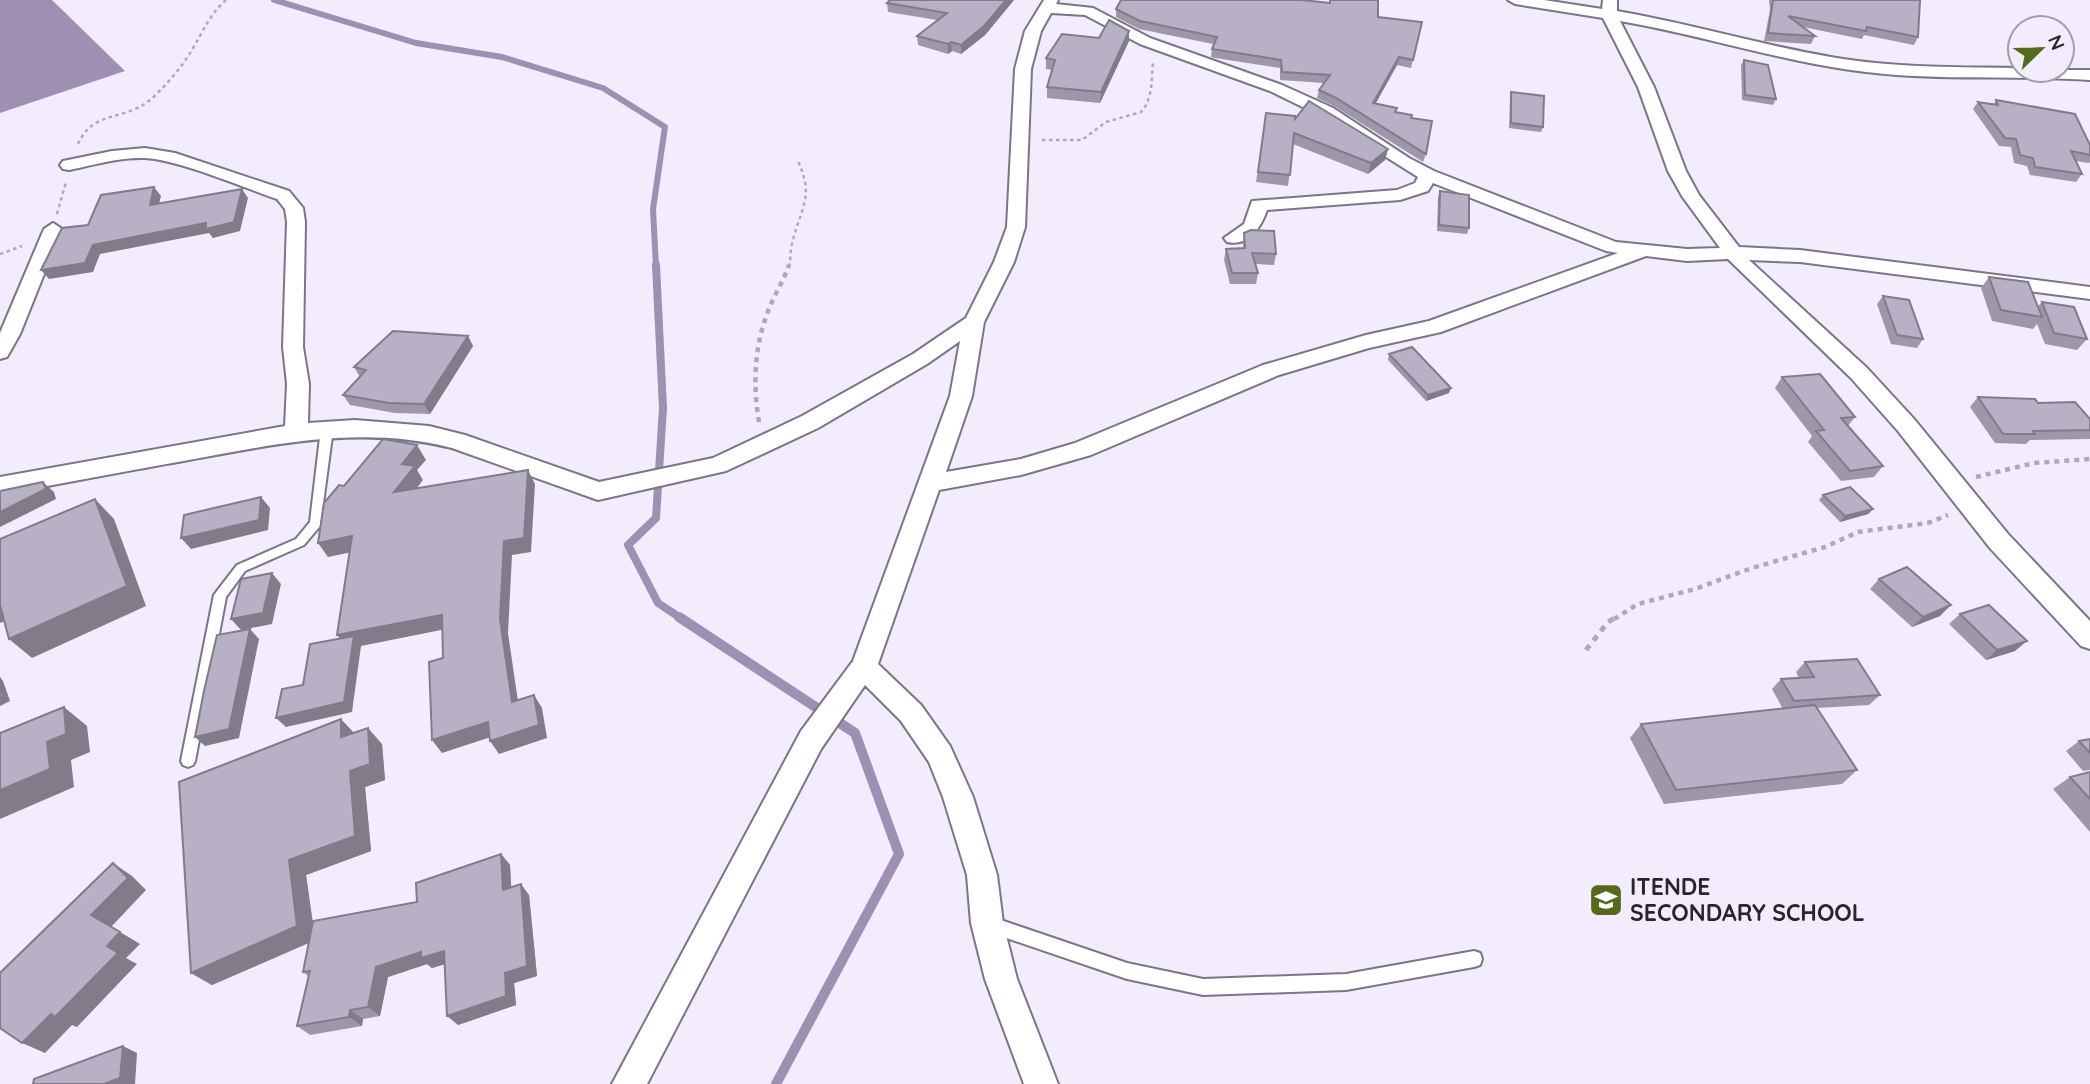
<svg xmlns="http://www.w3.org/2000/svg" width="2090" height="1084" font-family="Quicksand,sans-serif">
<rect width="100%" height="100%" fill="#f2ecfd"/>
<!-- water -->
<path fill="#9e90b3" d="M0 0H52L125 71 0 113Z"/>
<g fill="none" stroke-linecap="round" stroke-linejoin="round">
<!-- stream-far2 -->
<path stroke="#9e90b3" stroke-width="6" d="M274 0 416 43 502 57 603 88 665 127 653 209 656 267"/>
<!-- stream-far1 -->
<path stroke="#9e90b3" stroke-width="8" d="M656 265 663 408 656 518 628 545 658 603 682 619"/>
<!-- stream -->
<path stroke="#9e90b3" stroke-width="10" d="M679 617 855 733 899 854 776 1084"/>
<!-- service casing -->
<g stroke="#7c7488" stroke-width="4">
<path id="service" d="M327 425 333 429 320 526 304 545 245 571 226 597 195 761 193 765 188 767 183 765 181 761 214 595 237 565 296 539 310 522 321 429Z
M989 916 1127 963 1203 979 1346 974 1474 951 1480 953 1482 959 1480 965 1474 967 1346 990 1203 995 1127 979 989 932 983 929 981 924 983 919Z"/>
</g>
<!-- minor casing -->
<g stroke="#7c7488" stroke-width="4">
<path id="minor" d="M1044 0H1058L1056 4 1093 8 1150 38 1282 85 1333 108 1409 158 1434 171 1616 242 1687 249 1720 248 1682 196 1668 171 1638 87 1603 18 1515 4 1508 0H1544L1602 9 1603 0H1617V11C1693 24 1767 47 1843 59 1902 68 1961 67 2020 68V70H2090V80C2015 75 1940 81 1866 72 1782 62 1702 35 1620 21L1654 87 1686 171 1699 195 1739 247 1800 250 2090 287V299L1800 262 1749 260 1867 368 1914 419 2008 534 2090 621V649L2081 646 1990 548 1898 431 1851 378 1728 259 1687 261 1646 256 1441 332 1369 348 1279 375 1091 455 1021 475 939 490 878 664 921 705 950 746 973 797 997 875 1003 923 1017 979 1058 1084H1024L985 979 971 923 967 875 943 797 929 762 901 721 865 685 821 749 647 1084H612L801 731 853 661 950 396 960 341 927 364 818 428 726 471 598 500 452 448C363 425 276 444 189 460 126 471 63 483 0 495V477L285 426 287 384 283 347 287 222 285 209 277 199C242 187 179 160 145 158 120 157 93 165 69 170L63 169 60 165 63 161 112 151 145 148 175 153 289 191 303 208 305 222 303 347 309 384 308 423 355 420 429 426 465 435 599 482 713 458 802 416 913 354 966 318 994 262 1007 227 1015 69 1025 31ZM1051 13 1085 15 1140 44 1270 91 1321 116 1418 177 1415 183 1397 190 1252 201 1244 224 1224 238 1227 242C1249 247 1261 227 1267 210L1400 200 1428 191 1433 183 1606 251 1618 253 1429 321 1366 335 1263 365 1075 443 1021 459 946 472 972 396 984 322 1014 262 1025 227 1031 69 1041 31Z
M53 223 62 229 20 334 7 357 0 359V333L44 229Z"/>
</g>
<!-- path-far2 -->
<path stroke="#aea9b7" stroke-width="2.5" stroke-dasharray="3.5 3.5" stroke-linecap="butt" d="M1042 140H1082L1106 122 1141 112 1147 104 1151 90 1153 62
M78 144C94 109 123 122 150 100 166 86 181 68 192 50 203 31 210 14 226 0
M57 214 66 182
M0 254 22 246
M789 267C791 258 790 249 793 240 802 205 814 197 798 161"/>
<!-- path-far1 -->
<path stroke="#aea9b7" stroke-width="4.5" stroke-dasharray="5 5" stroke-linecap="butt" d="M759 422C753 386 754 349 767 314 773 297 783 282 789 265
M1976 477 2034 463 2090 459
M1614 619 1638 604 1695 589 1752 568 1825 547 1858 532 1928 523 1948 515"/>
<!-- path -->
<path stroke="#aea9b7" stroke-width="5" stroke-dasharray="6 6" stroke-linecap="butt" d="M1586 650 1608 622 1616 617"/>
<!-- service -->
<use href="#service" fill="#fff" fill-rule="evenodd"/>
<!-- minor -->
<use href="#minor" fill="#fff" fill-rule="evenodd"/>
</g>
<!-- wall -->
<path fill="#9e97a9" d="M1014 0 985 35 961 54 952 51 948 54 918 45 917 36 937 20 888 12 887 3Z
M1330 0 1378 17 1422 22 1411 68 1397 65 1375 104 1411 118 1426 154 1423 162 1334 106 1317 98 1319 90 1324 83 1280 80V68L1215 58 1211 57 1212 49 1213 44 1139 29 1116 17V9L1329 3Z
M1769 0H1920L1918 37 1914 45 1864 35 1862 39 1803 27 1815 36 1811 44 1764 41 1770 10Z
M1129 31V41L1100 103 1047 98V87L1052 70 1046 69V58L1099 38Z
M1744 60 1776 99 1773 105 1742 100 1741 65Z
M1511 92 1543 127 1541 132 1509 128 1510 98Z
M1996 100 2090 145V162L2089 163 2076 161 2082 174 2076 182 2030 175 2027 166 2014 163 2011 147 1999 146 1973 109 1978 102 1994 104Z
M1266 113 1295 119 1388 149 1385 160 1368 174 1293 144 1288 186 1256 182Z
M1440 191 1469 228 1467 234 1437 231 1438 197Z
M1244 233 1276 254 1274 265 1256 264 1258 273 1256 284H1230L1224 260 1226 249 1243 248Z
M1989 277 2038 306 2042 302 2087 339 2077 350 2045 344 2037 324 2033 329 1992 321 1981 288Z
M1883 296 1923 339 1917 348 1891 344 1877 304Z
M468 336 473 346 430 414 395 413 350 405 343 395 360 377 354 367Z
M1389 354 1449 393 1426 401 1388 360Z
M1782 377 1855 417 1848 426 1883 466 1874 477 1841 481 1808 442 1812 436 1775 388Z
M1978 397 2038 403 2090 419V439L2030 440 2026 444 1995 443 1970 407Z
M1823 495 1873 509 1868 514 1840 522 1819 500Z
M1879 579 1940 616 1912 627 1870 589Z
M1960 614 2015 651 1986 660 1949 624Z
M1805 662 1880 695 1869 705 1817 708 1857 770 1842 784 1664 804 1630 738 1641 724 1783 709 1772 689 1781 679 1799 678 1796 672Z
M354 732 382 744 385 780 365 787 371 851 306 875 313 923 417 902 501 854 510 865 511 887 529 895 537 976 514 983 516 1005 458 1025 445 964 432 968 427 964 388 977 380 1016 363 1019 362 1026 310 1035 297 1026 308 976 303 972 309 943 212 985 191 973Z
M2090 739V770L2083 771 2066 751 2079 741Z
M2090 772V832L2053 789 2070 777Z"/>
<!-- shaded-wall -->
<path fill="#817b8a" d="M1006 0H1014L985 35 961 54V45Z
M1129 31V41L1100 103 1101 92Z
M951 42 952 51 948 54V44Z
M1399 57 1397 65 1371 112 1373 103Z
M1388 149 1385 160 1368 174 1371 163Z
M154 187 161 196 156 215 150 205Z
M242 189 248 198 240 231 213 238 209 233 100 254 93 272 49 279 41 270 93 245Z
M468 336 473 346 430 414 424 404Z
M1451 388 1449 393 1426 401 1428 395Z
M417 445 426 460 417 470 423 480 403 506 394 492 402 464Z
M528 470 535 484 531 552 512 555 508 633 520 715 512 702 500 619 504 541Z
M43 482 54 492 56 499 0 527V512Z
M261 497 270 508 268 530 191 549 181 538Z
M95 499 114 519 146 606 32 658 9 639Z
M1873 509 1868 514 1840 522 1845 516Z
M352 536 362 550 328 557 318 543Z
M272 573 281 584 272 624 241 630 231 619Z
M0 597 20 615 0 623Z
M1951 605 1940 616 1912 627 1923 617Z
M442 615 451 628 361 646 352 712 286 727 276 718 348 648 337 635Z
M250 629 259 639 239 738 205 746 195 737Z
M2027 641 2015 651 1986 660 1997 650Z
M0 677 3 681 10 701 0 706Z
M534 695 542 708 547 738 499 754 490 741Z
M64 707 87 726 90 752 71 760 74 787 0 819V790Z
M341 719 356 735 341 737Z
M488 722 497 735 442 753 432 740Z
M368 728 382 744 385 780 365 787 371 851 306 875 315 940 212 985 191 973 289 860 350 771Z
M501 854 510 865 512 901 503 890Z
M113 863 132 876 146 890 111 927 91 915Z
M521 884 529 895 537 976 514 983 516 1005 458 1025 447 1016 505 973Z
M120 932 140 944 126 958 137 964 77 1027 72 1025 45 1053 22 1043Z
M444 951 455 961 432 968 427 964 388 977 380 1016 368 1007 376 967 421 952Z
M350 1010 363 1019 362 1026 349 1017Z
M123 1046 137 1053 135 1084H104Z"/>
<!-- building -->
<path fill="#b8b0c5" stroke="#817b8a" stroke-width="2" d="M890 0H1006L985 25 961 45 951 42 948 44 917 36 947 13 887 3Z
M1121 0H1302L1330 3V0H1378V17L1422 22 1413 60 1399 57 1373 103 1397 108 1395 112 1412 115 1411 118 1432 121 1426 154 1336 98 1319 90 1330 75 1282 72 1281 60 1212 49 1217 37 1140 21 1116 9Z
M1773 0H1920L1918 37 1867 27 1866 31 1788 16 1815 36 1768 33Z
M1109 20 1129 31 1101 92 1047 87 1055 60 1046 58 1062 34 1099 38Z
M1744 60 1768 65 1776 99 1745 95Z
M1511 92 1544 96 1543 127 1511 123Z
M1996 100 2075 114 2090 145V155L2071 151 2082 174 2035 167 2033 158 2020 155 2016 139 2005 138 1978 102 1998 105Z
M1309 101 1388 149 1371 163 1294 133 1290 175 1258 172 1266 113 1295 116V119Z
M154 187 150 205 242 189 234 222 206 229V223L93 245 85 263 41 270 62 228 88 225 101 195Z
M1440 191 1469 195V228L1439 225Z
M1251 230 1274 231 1276 254 1252 253 1258 273H1232L1226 249 1245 248 1244 233Z
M1989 277 2028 282 2042 317 2001 310Z
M1883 296 1909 300 1923 339 1897 335Z
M2042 302 2074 307 2087 339 2054 333Z
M393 331 468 336 424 404 389 403 343 395 366 370 354 367Z
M1412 347 1451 388 1428 395 1389 354Z
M1820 374 1855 417 1841 418 1883 466 1850 471 1816 431 1824 430 1782 377Z
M1978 397 2035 399 2038 403 2075 402 2090 419V430L2033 431 2035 434H2003Z
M383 439 417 445 402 464 415 466 394 492 528 470 524 538 504 541 500 619 512 702 534 695 539 725 490 741 488 722 432 740 429 662 443 658 442 615 337 635 352 536 318 543 324 503 339 485 344 486Z
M43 482 46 489 0 512V491Z
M1850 487 1873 509 1845 516 1823 495Z
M261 497 259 520 181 538 184 515Z
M95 499 127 586 9 639 0 605V539Z
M1907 567 1951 605 1923 617 1879 579Z
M272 573 263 613 231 619 241 579Z
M1989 605 2027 641 1997 650 1960 614Z
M250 629 229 729 195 737 204 691 217 635Z
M354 636 344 702 276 718 282 689 303 685 310 644Z
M1857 659 1880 695 1794 701 1781 679 1814 677 1805 662Z
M0 686 3 696 0 698Z
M1815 705 1857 770 1676 790 1641 724Z
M64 707 66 734 47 742 50 769 0 790V733Z
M341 719V737L368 728 370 764 350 771 355 836 289 860 297 926 191 973 179 782Z
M2090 739V753L2079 741Z
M2090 772V799L2070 777Z
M501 854 503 890 521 884 527 966 505 973 506 996 447 1016 444 951 421 958V952L376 967 368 1007 350 1010 349 1017 297 1026 310 971 303 972 313 921 417 902 416 883Z
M113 863 128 878 91 915 120 932 107 946 118 953 55 1017 51 1014 22 1043 0 1028V973Z
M123 1046 120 1078 104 1084H33L34 1079Z"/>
<!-- icons -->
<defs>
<g id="school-square" transform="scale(1.75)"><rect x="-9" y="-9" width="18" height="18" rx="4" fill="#566b19" stroke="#f2ecfd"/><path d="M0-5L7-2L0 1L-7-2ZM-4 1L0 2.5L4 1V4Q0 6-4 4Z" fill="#fff"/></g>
</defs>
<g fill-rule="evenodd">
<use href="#school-square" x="1606" y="900"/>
</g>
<g text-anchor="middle" stroke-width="5" stroke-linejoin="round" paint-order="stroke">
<!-- near-poi labels -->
<g font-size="23" font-weight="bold" fill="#28252d" stroke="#f2ecfd" text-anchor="start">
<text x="1630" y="895">ITENDE<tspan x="1630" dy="26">SECONDARY SCHOOL</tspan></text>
</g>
</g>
<!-- north arrow -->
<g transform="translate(2041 49) rotate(67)"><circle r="33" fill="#f2ecfd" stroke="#a19caa" stroke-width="2"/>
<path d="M0-5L12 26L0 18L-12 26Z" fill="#566b19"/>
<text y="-10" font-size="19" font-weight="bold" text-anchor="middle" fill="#28252d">N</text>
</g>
</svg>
